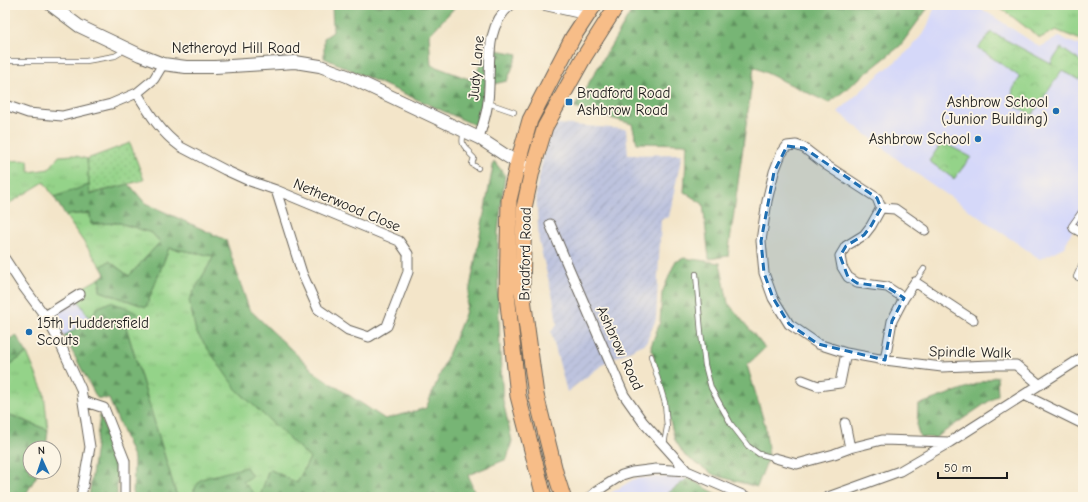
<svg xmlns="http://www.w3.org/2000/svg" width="1088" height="502" font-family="'Comic Neue',sans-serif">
<defs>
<pattern id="industrial-furrows" width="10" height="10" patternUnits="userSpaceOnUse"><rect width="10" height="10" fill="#bdc3de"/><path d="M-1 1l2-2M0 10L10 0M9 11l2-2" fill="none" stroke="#a2a7be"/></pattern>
<pattern id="grass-tufts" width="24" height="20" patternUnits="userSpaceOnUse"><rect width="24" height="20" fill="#94d389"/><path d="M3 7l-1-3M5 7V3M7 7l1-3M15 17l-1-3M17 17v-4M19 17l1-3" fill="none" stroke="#7fb576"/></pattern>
<pattern id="forest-firs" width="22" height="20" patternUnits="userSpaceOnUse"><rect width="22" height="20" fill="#77b575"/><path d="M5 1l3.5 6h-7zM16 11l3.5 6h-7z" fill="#61925f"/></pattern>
<pattern id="park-crowns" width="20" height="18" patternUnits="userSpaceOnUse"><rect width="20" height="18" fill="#94d389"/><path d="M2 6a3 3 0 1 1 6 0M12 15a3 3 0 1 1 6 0" fill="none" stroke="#7fb576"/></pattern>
<pattern id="garden-dots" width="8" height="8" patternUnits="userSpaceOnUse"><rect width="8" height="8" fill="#94d389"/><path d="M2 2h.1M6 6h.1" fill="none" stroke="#7fb576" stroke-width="1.8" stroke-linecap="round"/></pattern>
</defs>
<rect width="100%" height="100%" fill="#fcf5e5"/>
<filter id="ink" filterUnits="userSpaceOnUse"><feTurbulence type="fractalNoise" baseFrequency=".025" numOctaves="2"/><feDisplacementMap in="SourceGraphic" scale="8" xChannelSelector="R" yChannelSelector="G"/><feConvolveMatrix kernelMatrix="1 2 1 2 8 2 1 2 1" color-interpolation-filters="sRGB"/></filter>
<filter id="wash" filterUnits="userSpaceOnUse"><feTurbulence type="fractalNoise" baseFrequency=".012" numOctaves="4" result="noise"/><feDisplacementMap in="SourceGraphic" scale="16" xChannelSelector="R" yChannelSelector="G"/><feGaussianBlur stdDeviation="0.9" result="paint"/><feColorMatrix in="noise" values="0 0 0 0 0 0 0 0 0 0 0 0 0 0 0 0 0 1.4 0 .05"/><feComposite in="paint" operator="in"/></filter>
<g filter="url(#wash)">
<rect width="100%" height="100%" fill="#f3e5c9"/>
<!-- built -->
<path fill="#d5d8f9" d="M937 5H976L1040 47 1059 37 1083 47V218L1074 228 1064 247 1040 259 907 167 838 112 874 79 907 52 926 30 933 11Z
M77 299 90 319 64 336 51 315Z
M654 477 688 478 663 497H606L609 494 634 479Z"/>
<!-- industrial -->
<path fill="url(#industrial-furrows)" d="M558 124 626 129 628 155 682 154 669 217 661 219 656 319 646 343 606 362 567 392 551 332 557 324 553 298 539 242 536 193 547 139Z"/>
<!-- grass -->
<path fill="url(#grass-tufts)" stroke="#587852" d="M997 5H1083V41L1056 30 1040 38Z
M73 155 87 159 89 185 54 197 44 182 5 206V158L7 161 28 160 29 172 49 169 59 156Z
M90 213 91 224 120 223 152 233 160 242 129 276 109 261 101 267 65 215Z
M169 248 214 256 189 300 236 389 310 458 297 483 269 469 260 497H258L243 482 194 490 196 497H177L126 327 97 308 90 319 77 299 85 294 82 288 100 278V291L146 307Z
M27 353 44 393 48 430 5 413V368Z"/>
<!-- forest -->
<path fill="url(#forest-firs)" stroke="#4a6848" d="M332 5H457L429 35 431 65 474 81 486 48 518 54 507 81 485 86 479 127 324 58V38L333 32Z
M635 5H930L900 46 829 103 754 67 728 256 709 259 703 204 684 192 687 144 637 143 632 124 574 108Z
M494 161 505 175 498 232V291L500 350 503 401 512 441 507 459 468 475 476 497H260L269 469 297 483 310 458 236 389 196 332 189 300 214 256 169 248 146 307 100 291V278L105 274 101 267 109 261 129 276 160 242 152 233 120 223 91 224 90 213 65 215 54 197 89 185 91 194 129 184 145 203 226 240 249 309 317 374 385 419 426 408 465 314Z
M684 258 720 263 728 303 765 348 747 365 765 425 769 456 757 487 714 475 685 456 675 440 651 346 660 322 662 293 675 262Z
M110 302 125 307 138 314 126 327 177 497H133L134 459 109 399 97 398 64 336 90 319 97 308Z
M16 335 27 353 5 368V342Z
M997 376 998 395 935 438 920 437 917 428 918 405C944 395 971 387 997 376Z
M5 413 48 430 46 448H30V472H39L24 497H20L17 495 5 497Z
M100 415 117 462V497H89Z
M246 467 252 476 243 482 258 497H196L194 490 201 479Z
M688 478 722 497H663Z"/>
<!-- park -->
<path fill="url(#park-crowns)" stroke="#587852" d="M991 32 1053 65 1051 63 1061 48 1083 63V74L1079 80 1062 70 1032 115 1015 106C1010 89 1012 92 1020 77L978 48Z
M942 142 971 157 954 179 929 161Z"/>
<!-- garden -->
<path fill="url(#garden-dots)" stroke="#587852" d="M130 143 144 180 90 194 87 159Z"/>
</g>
<g filter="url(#ink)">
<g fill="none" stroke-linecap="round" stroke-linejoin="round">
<!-- service casing -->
<g stroke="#676259" stroke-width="6">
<path id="service" d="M5 61H86L115 56 120 53 124 49
M488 103 514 112
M464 132C461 143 462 145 470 152V154L474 158 472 164 478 168
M1073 227 1071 226 1083 209
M1083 261 1076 277 1083 280
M696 274 701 333 705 365 711 388 731 424 748 446 759 454 775 458
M915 282 924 269
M651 356 665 403 667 427 664 445"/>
</g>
<!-- minor casing -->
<g stroke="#676259" stroke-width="11">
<path id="minor" d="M543 5 587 15
M137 93C149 113 161 133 181 147L225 170 247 180 276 190 399 241 408 254V272L387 326 369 337 348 330 318 309 302 273 276 190
M5 105 28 113 62 116 111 104 137 93 154 79 163 64
M479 138C482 126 487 114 488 101 492 69 482 28 511 5
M881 208 895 209 925 230
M550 224 568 266 624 395 643 422 687 471
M1074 228 1083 233
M5 259 22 285 45 316 58 339 81 389 90 447 81 497
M45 316 80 294
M846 353 818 344 789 324 773 298 764 273 761 241 767 201 774 172 781 154 787 146 796 145 804 148 826 165 877 198 881 208 871 226 864 235 846 246 840 256 842 267 848 277 857 283 887 287 904 298
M885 360 892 321 904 298 915 282 973 320
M802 380 818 386 840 383 846 353 885 360 942 367 990 365H1016L1040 385
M1024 395 1083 424
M83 401 104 408 125 461V497
M845 423 850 448
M775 458 797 464 834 454 850 448 882 440 949 442
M590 497 597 491 622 475 632 472 656 469 687 471 747 497
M828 497 900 471 950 442 1083 357"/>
</g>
<!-- tertiary casing -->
<g stroke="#676259" stroke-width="14">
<path id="tertiary" d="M51 5 79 26 140 55 163 64 186 67H215L295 62 320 66 347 76 479 138 505 155 532 171"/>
</g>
<!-- primary casing -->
<g stroke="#676259" stroke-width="17">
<path id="primary" d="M544 497 518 396 507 294 509 200 518 162 530 120 573 37 594 5
M563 497 556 475 536 395 522 291 524 208 532 171 545 127 584 57 617 5"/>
</g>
<!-- service -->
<use href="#service" stroke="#fff" stroke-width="4.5"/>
<!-- minor -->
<use href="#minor" stroke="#fff" stroke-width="9"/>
<!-- tertiary -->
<use href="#tertiary" stroke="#fff" stroke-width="12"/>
<!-- primary -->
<use href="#primary" stroke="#f7bd88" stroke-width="15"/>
</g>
</g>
<!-- marked area -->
<path fill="#1f6fb2" fill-opacity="0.2" stroke="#1f6fb2" stroke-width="3" stroke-dasharray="8 5" stroke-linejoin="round" d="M787 146 804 148 877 198 881 208 871 226 864 235 846 246 840 256 848 277 857 283 887 287 904 298 892 321 885 360 818 344 789 324 773 298 764 273 761 241 774 172Z"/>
<!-- markers -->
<g fill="#1f6fb2" stroke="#fcf5e5" stroke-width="1.5">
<rect x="565" y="98" width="8" height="8" rx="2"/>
<circle cx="1056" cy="111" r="4"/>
<circle cx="978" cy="139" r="4"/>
<circle cx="29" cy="332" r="4"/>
</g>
<g text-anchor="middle" stroke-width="3.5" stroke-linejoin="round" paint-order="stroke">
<!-- street labels -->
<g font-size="15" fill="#1c1c1c" stroke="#fcf5e5">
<text x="236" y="53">Netheroyd Hill Road</text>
<text transform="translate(476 68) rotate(-85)" y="5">Judy Lane</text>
<text transform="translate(347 205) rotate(23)" y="5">Netherwood Close</text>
<text transform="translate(525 254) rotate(-89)" y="5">Bradford Road</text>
<text transform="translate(620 348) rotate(65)" y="5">Ashbrow Road</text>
<text transform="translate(970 352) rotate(1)" y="5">Spindle Walk</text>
</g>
<!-- poi labels -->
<g font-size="15" fill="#1c1c1c" stroke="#fcf5e5" text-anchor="start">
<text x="577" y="98">Bradford Road<tspan x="577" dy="17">Ashbrow Road</tspan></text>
<text x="1048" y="107" text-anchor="end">Ashbrow School<tspan x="1048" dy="17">(Junior Building)</tspan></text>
<text x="970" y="144" text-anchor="end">Ashbrow School</text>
<text x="37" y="328">15th Huddersfield<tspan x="37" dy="17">Scouts</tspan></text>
</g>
</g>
<!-- margin -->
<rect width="1088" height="502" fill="none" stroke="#fcf5e5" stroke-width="20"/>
<!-- north arrow -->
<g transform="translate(42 460) rotate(357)"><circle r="19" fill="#fcf5e5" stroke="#a29e95"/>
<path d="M0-3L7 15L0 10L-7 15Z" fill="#1f6fb2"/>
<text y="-6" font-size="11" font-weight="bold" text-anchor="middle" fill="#1c1c1c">N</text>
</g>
<!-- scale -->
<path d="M938 472v6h69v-6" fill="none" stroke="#1c1c1c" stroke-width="2"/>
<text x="944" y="472" font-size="12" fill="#1c1c1c" stroke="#fcf5e5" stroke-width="3" paint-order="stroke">50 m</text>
</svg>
